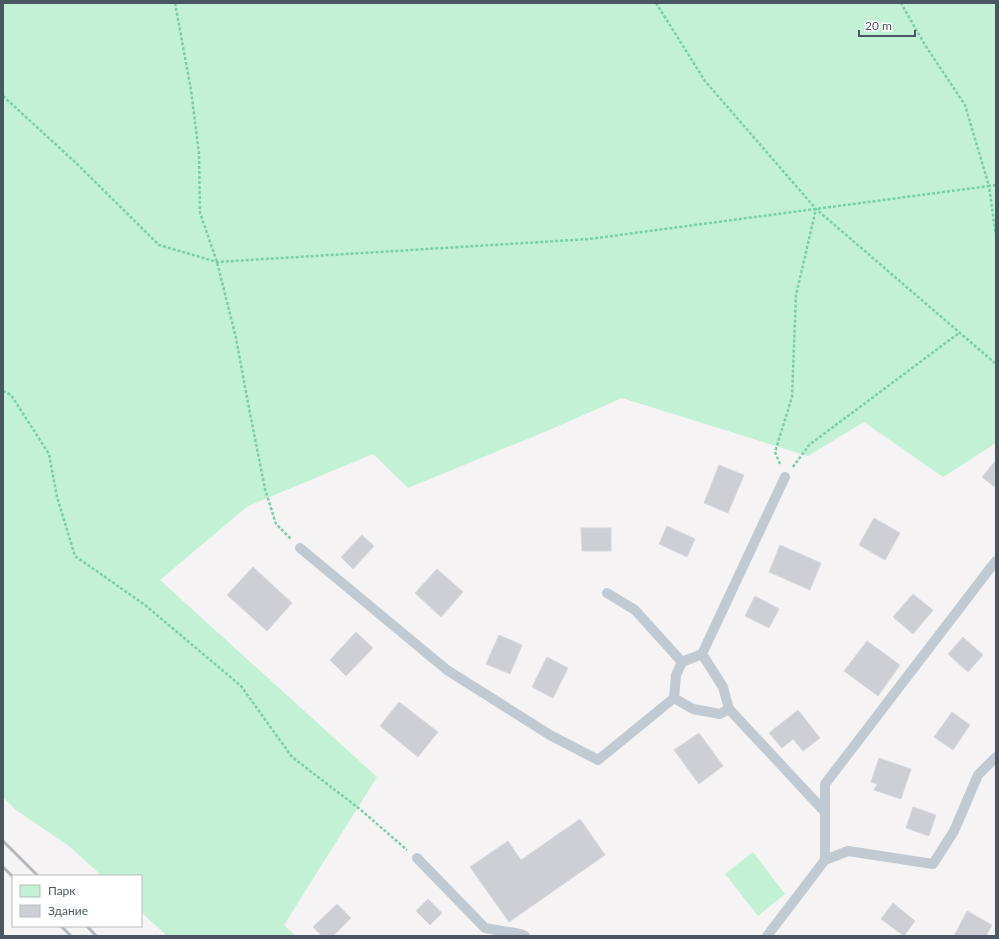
<svg xmlns="http://www.w3.org/2000/svg" width="999" height="939" font-family="Lato,sans-serif">
<rect width="100%" height="100%" fill="#f5f3f3"/>
<!-- green -->
<path fill="#c3f1d5" d="M3 3H996V443L943 477 864 422 808 456 622 398 554 428 408 488 373 454 248 506 160 580 377 777 284 925 296 936H167L141 912V876H102L69 846 16 810 3 797Z
M753 852 785 894 758 916 725 874Z"/>
<!-- building -->
<path fill="#cdcfd5" stroke="#d7d9de" d="M996 460V488L982 477Z
M719 465 744 475 728 513 704 503Z
M874 518 900 533 885 560 859 545Z
M667 526 695 539 687 557 659 544Z
M581 528H611V551H582Z
M362 535 374 546 353 569 341 557Z
M780 545 821 563 810 590 769 572Z
M253 567 292 603 267 631 227 595Z
M437 569 463 592 441 617 415 593Z
M913 594 933 610 913 634 893 617Z
M755 596 779 609 769 628 745 616Z
M356 632 373 648 346 676 330 660Z
M499 635 522 645 510 674 486 664Z
M963 637 983 655 968 672 948 654Z
M867 641 900 665 878 696 844 671Z
M547 657 568 668 553 698 532 687Z
M399 702 438 732 418 757 380 726Z
M798 710 820 738 803 751 793 739 782 748 769 733Z
M952 712 970 725 953 750 934 737Z
M699 733 723 766 699 784 674 750Z
M879 758 911 769 901 799 874 790 877 784 871 782Z
M913 807 936 815 929 836 906 828Z
M580 819 605 855 509 922 470 867 508 841 521 860Z
M428 899 442 913 430 925 416 911Z
M893 903 915 921 904 936 881 919Z
M337 904 351 918 333 936H322L313 927Z
M967 911 992 925 986 936H954Z"/>
<g fill="none" stroke-linecap="round" stroke-linejoin="round">
<!-- path -->
<path stroke="#7ad0a6" stroke-width="2.5" stroke-dasharray="3 2" stroke-linecap="butt" d="M175 3 191 90 199 154 200 213 217 262 236 338 248 403 265 489 276 524 291 539
M656 3 705 81 816 209 996 364
M3 96 76 163 159 245 217 262 589 239 989 186 965 105 925 45 901 3
M996 185 989 186 996 236
M3 391 11 395 49 454 57 497 75 556 145 605 241 686 292 757 361 810 407 850
M780 464 775 452 792 397 796 295 816 209
M793 467 809 445 959 333"/>
<!-- lane -->
<path stroke="#c1cad2" stroke-width="10" d="M300 548 447 670 550 735 598 760 674 698 693 709 720 714 729 709 825 812
M607 593 635 610 682 662
M702 654 723 687 729 709
M674 698 676 675 682 662 702 654 785 477
M417 858 485 928 520 934 525 936
M825 860 848 851 933 864 954 831 978 775 996 757
M767 936 825 860V784L988 571 996 561"/>
<!-- rail -->
<path stroke="#b5b8bd" stroke-width="3" d="M3 841 38 876
M3 867 13 877
M61 926 71 936
M87 926 96 936"/>
</g>
<!-- border -->
<rect width="999" height="939" fill="none" stroke="#4a5661" stroke-width="8"/>
<!-- legend -->
<rect x="12" y="875" width="130" height="52" fill="#ffffff" stroke="#b7bbc0"/>
<rect x="20" y="885" width="20" height="12" fill="#c3f1d5" stroke="#b7bbc0"/>
<text x="48" y="895" font-size="12" fill="#4a5661">Парк</text>
<rect x="20" y="905" width="20" height="12" fill="#cdcfd5" stroke="#b7bbc0"/>
<text x="48" y="915" font-size="12" fill="#4a5661">Здание</text>
<!-- scale -->
<path d="M859 30v6h56v-6" fill="none" stroke="#4a5661" stroke-width="2"/>
<text x="865" y="30" font-size="12" fill="#4a5661" stroke="#ffffff" stroke-width="3" paint-order="stroke">20 m</text>
</svg>
